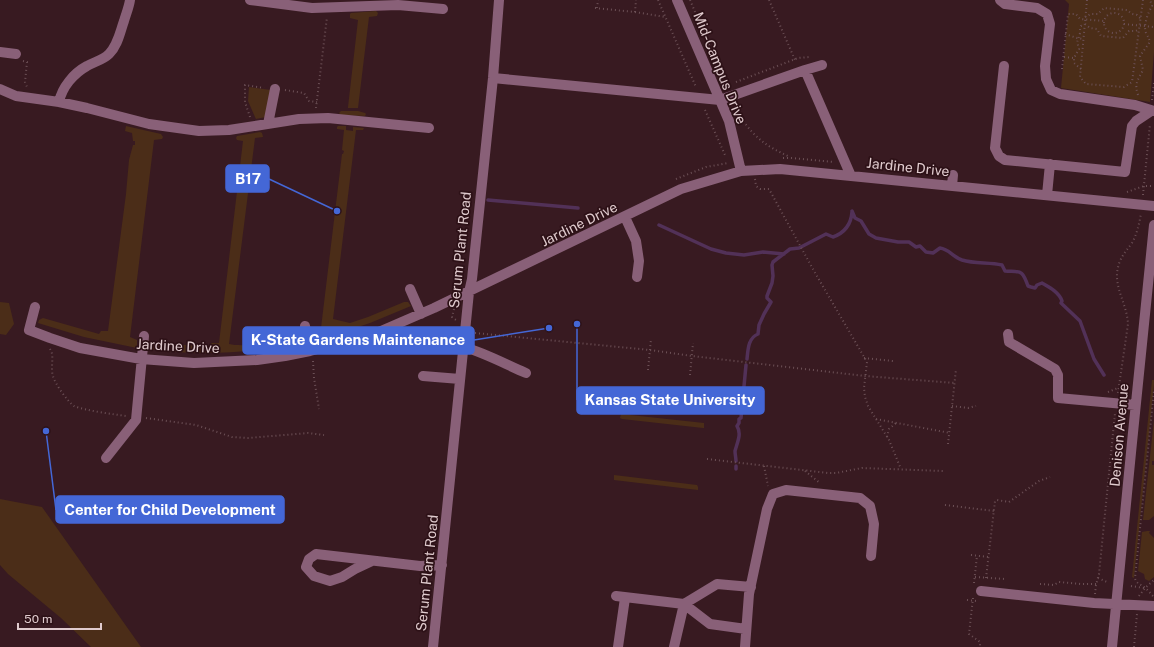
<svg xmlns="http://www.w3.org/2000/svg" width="1154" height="647" font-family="'Public Sans',sans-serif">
<rect width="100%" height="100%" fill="#381a21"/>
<!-- green -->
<path fill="#4b2d18" d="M1065 0H1154V52L1150 102 1061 88 1069 4Z
M376 11 378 13 377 16 369 17 358 108H348V107L358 20 350 18V14L351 13Z
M249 87 271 90 266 117 256 119 255 117 248 101Z
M341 111H358L365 113 366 114 365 116 341 115 339 113Z
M126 126 161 134 163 137 162 139 154 140 130 337 137 340V348L84 337 38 323 39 320 43 318 99 334 101 331H108L126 194 129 160 133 145H135V141H133L132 133 125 131Z
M338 126H346V130L353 131V127L364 128 363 130H356L333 319 350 323 368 317 404 302H408L411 306 370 323 343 332 316 339H315L313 330 315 328H321L342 154H343L344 151 342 150 344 130 337 129V127Z
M260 132 262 133 263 137 255 138 229 344C246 348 280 341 298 337L302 339 303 342C293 345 282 346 272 348 232 354 189 355 149 349L151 345 155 343 163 344 208 346 212 343H219L243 141 237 140 236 138 237 136Z
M0 302 9 303 14 324 6 335 0 334Z
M1152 380H1154V385L1134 578 1132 577Z
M621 414 704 423V428H703L622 419 620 418Z
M1154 420V461H1152V465H1154V516L1149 520H1143Z
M614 475 697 485 698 487V490L614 480Z
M0 499 42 507 141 647H91L61 618 8 574 0 565Z
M1147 531H1150L1149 533 1154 538V577L1149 581 1145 579 1144 574 1138 571 1142 532Z"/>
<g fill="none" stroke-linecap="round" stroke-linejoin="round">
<!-- stream -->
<path stroke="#523158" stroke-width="3.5" d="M488 200 578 208
M852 211 855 218 861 221 869 234 876 238 898 242H909L916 247 920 246 926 252 933 253 940 248C949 249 953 257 962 260 975 264 989 262 1002 265L1005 271C1021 272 1022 269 1028 286L1031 287 1035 288 1037 285 1042 283C1049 287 1059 292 1062 301L1061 303 1080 321 1094 359 1104 375
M659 225 711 249 726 253 744 255 763 252 784 254
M747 359C748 350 748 338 758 334L759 325 764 314 771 302 767 298V296L772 283 773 276 772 265 773 262 790 249 799 248 826 234 833 237C844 233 851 225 852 212
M736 461C736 458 735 454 735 451 737 443 742 434 737 426L739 423V419L741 418 746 365
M736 469V466"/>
<!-- path -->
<path stroke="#6c5056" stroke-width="2" stroke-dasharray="1 3" stroke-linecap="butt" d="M658 0 696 87
M690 0 727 87
M769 0 795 60
M1087 0 1080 77 1086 84 1124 87 1132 82 1143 0
M595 8 635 12 636 0
M597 8 598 0
M635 12 665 17
M1104 23a10 10 0 1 1 20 0a10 10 0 1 1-20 0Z
M1085 17 1091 14H1098L1104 8 1127 10 1132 14 1137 15 1140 18
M1085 24 1090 28 1097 29 1101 36 1123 38 1129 31H1136L1139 29
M1124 24 1154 27
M1065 34 1077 38 1083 39
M1064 57 1074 58
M23 61 27 62 25 82 27 87
M1062 69 1068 14H1076L1080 19 1104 21
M1081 69 1074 63V58L1079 49C1076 39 1078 42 1080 33 1080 30 1080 28 1081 26L1084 25
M736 82 798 58 809 57
M285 90 304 93 309 101 317 102
M1138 95C1134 83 1138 80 1143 70L1140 56 1150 42C1149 38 1148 37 1146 33 1143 25 1148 13 1152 6L1150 0
M1152 100 1154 83
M735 106 741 121
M316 108 327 17
M705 110 725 155
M250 117 245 102V85L264 88
M741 118C756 139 766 146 790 157
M783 158H791L834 162
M676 179 706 167 728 163
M755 179 756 186 760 189H769L814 271 867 362 864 388 865 397 868 406 889 440 901 469
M1127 192 1144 186H1152
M1143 195 1150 124
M454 309 452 317 456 320
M475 333 650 350 692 356 865 376 955 383
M50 349C55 356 50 367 53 376 55 384 68 402 74 406 87 411 112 414 126 416
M864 358 893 361
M313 361 314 378 319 409
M648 370 651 339
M690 375 693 343
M1108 392 1118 388
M1118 393 1128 324C1127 305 1116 291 1117 273 1119 258 1124 254 1132 243 1137 234 1139 224 1141 214
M952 406 968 408 976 406
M146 418 196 425 232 437 248 438 308 433 324 435
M876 419 950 433
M887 437 889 429 896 423
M948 444 956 369
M707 459 828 473H836L862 468 943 471
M764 466 768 486
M805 471 820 483
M945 505 994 511
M971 555 989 557
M975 577 1005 579
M986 578 995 501 997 500 1009 502 1039 481 1050 477
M1098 578 1107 582
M974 583 977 556
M1040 584 1054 585 1059 582 1081 584H1096
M1131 586 1144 588
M1095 594 1096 585 1099 574 1115 413
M1139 596 1145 588 1154 580
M1153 596C1150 593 1148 590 1145 588 1141 584 1136 584 1135 578L1154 390
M973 598 969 634 980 642V647
M967 600 977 601
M1134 647 1137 614"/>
<!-- minor -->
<path stroke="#896078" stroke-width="10" d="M250 0 312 8 398 5 443 9
M677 0 729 121 741 171
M1000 0 1005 4 1037 8 1047 14 1050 24 1045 66 1046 79 1051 90 1060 94 1135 105 1154 111
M0 52 16 54
M1004 66 995 148 999 156 1005 160 1125 172 1132 126 1136 121 1151 111
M805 70 851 176
M493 78 720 100 805 70 822 65
M0 89 16 96 59 102 87 108 149 124 199 131 229 130 299 119 328 118 429 128
M59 102C62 87 74 73 87 66 94 62 103 60 109 54 118 45 120 32 124 21 126 14 129 7 130 0
M268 124 275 89
M952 186 953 175
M1047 195 1050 164
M625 217 636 241 639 261 637 277
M410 289 421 314
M35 307 29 330 50 338 80 348 141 359 194 363 257 360 285 356 310 351 340 343 374 334 434 308 681 189 741 171 780 169 1154 206
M305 326 310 351
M1008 334 1009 342 1055 369 1058 375V398L1135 405
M464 347C485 353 505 364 526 373
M423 376 460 379
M106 458 136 420 144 336
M372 561 355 569 342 577 330 581 314 576 306 567 309 559 316 554 420 566 442 565
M981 591 1094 603 1154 606
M616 596 684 604 710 624 746 629
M433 647 469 292 472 279 493 78 499 0
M618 647 625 598
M674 647 684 604 717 584 751 587
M745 647 749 594 767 509 773 494 786 490 860 498 870 506 874 524 871 556
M1112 647C1126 506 1139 366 1154 225"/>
</g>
<g text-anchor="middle" stroke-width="3.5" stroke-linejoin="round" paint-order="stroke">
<!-- street labels -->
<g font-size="14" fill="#e0cbce" stroke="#2d1117">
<text transform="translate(720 68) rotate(68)" y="5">Mid-Campus Drive</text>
<text transform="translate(908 167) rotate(6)" y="5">Jardine Drive</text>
<text transform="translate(579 224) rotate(-26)" y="5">Jardine Drive</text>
<text transform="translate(460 250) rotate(-84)" y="5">Serum Plant Road</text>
<text transform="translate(178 346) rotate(3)" y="5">Jardine Drive</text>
<text transform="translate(1119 435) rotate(-85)" y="5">Denison Avenue</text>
<text transform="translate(427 573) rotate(-84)" y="5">Serum Plant Road</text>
</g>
</g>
<!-- callouts -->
<path fill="none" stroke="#4467d6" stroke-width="1.5" d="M337 211L269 179M549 328L474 340M577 324L577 400M46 431L56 510"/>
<g fill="#4467d6" stroke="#2d1117" stroke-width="1.5">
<circle cx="337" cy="211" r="4"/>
<circle cx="549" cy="328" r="4"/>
<circle cx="577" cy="324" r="4"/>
<circle cx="46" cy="431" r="4"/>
</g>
<g fill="#4467d6" stroke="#4467d6" stroke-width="1.5">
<rect x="226" y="165" width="43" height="27" rx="4"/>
<rect x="243" y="327" width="231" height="27" rx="4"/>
<rect x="577" y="387" width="187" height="27" rx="4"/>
<rect x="56" y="496" width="228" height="27" rx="4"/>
</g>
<g font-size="15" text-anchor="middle" font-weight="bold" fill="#fff">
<text x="248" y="184">B17</text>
<text x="358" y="345">K-State Gardens Maintenance</text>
<text x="670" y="405">Kansas State University</text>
<text x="170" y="515">Center for Child Development</text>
</g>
<!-- scale -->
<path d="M18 623v6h83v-6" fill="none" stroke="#e0cbce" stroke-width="2"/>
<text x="24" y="623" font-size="12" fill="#e0cbce" stroke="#2d1117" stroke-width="3" paint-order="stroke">50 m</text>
</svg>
